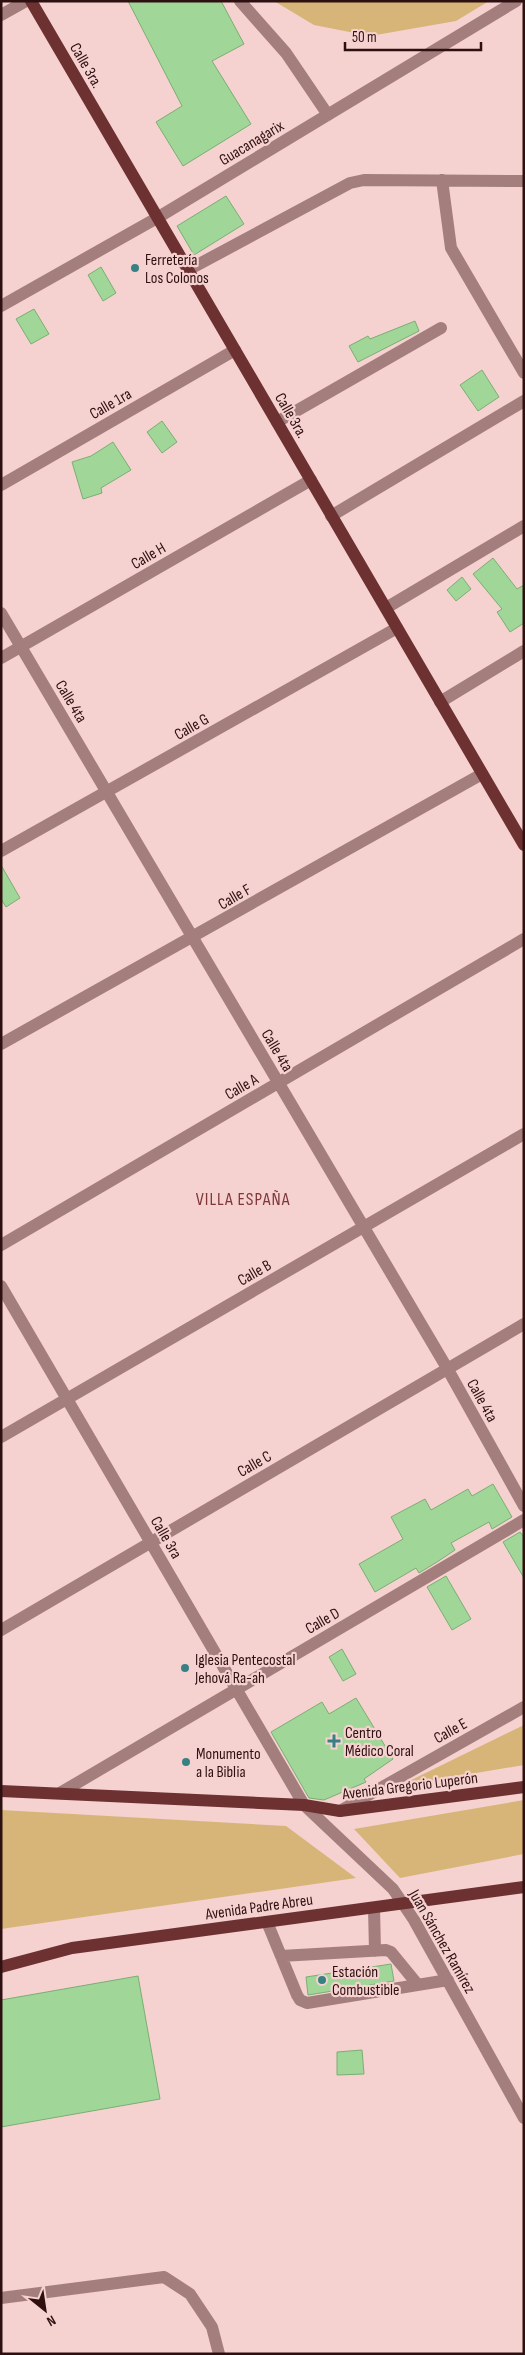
<svg xmlns="http://www.w3.org/2000/svg" width="525" height="2355" font-family="'Sofia Sans Condensed',sans-serif">
<rect width="100%" height="100%" fill="#f5d1d0"/>
<!-- green -->
<path fill="#d7b578" d="M274 1H489L456 21 370 36 314 25Z
M524 1725V1765L399 1786Z
M524 1800V1854L400 1878 354 1829Z
M1 1810 286 1826 356 1878 1 1929Z"/>
<!-- building -->
<path fill="#a1d699" stroke="#7bae73" d="M128 1H221L244 44 212 61 251 124 183 166 156 122 182 106Z
M226 196 244 224 194 255 177 226Z
M101 267 116 293 103 301 88 275Z
M34 309 49 334 31 344 16 319Z
M415 321 419 331 358 362 349 346 368 336 370 339Z
M482 370 499 397 478 411 460 385Z
M162 421 177 442 162 453 147 432Z
M113 442 131 470 101 488 102 493 83 499 72 462 91 456Z
M493 558 517 589 524 585V623L510 632 497 612 502 609 473 574Z
M462 577 471 589 456 601 447 590Z
M1 865 20 898 6 907 1 899Z
M493 1484 512 1517 492 1529 489 1522 451 1543 455 1550 437 1562 419 1573 416 1568 375 1592 359 1564 403 1539 391 1517 425 1499 431 1510 468 1489 472 1496Z
M520 1532 524 1537V1578L503 1542Z
M446 1576 471 1619 452 1630 427 1587Z
M342 1649 356 1674 343 1681 329 1657Z
M356 1698 393 1759 364 1779 366 1782 324 1800 309 1798 271 1732 322 1702 329 1714Z
M391 1964 394 1981 308 1995 306 1977Z
M138 1976 160 2099 1 2127V2000Z
M362 2050 364 2074 337 2075V2052Z"/>
<g fill="none" stroke-linecap="round" stroke-linejoin="round">
<!-- minor -->
<path stroke="#a37e7d" stroke-width="12" d="M240 1 286 53 328 115
M1 15 26 1
M442 180 451 248 524 373
M188 270 350 183 364 180 524 181
M1 306 157 218 516 1
M277 422 441 328
M1 485 235 350
M331 516 524 401
M386 608 524 526
M1 613 447 1368 524 1506
M1 658 311 480
M440 702 524 651
M1 851 397 628
M1 1044 482 774
M1 1245 524 939
M1 1286 304 1805 393 1889 414 1920 524 2118
M1 1437 524 1134
M1 1630 524 1324
M60 1793 524 1520
M340 1811 524 1707
M374 1908 375 1951
M267 1922 297 1995 300 2000 307 2003 448 1980
M281 1956 386 1950 391 1952 418 1985
M1 2298 164 2277 190 2294 212 2327 219 2354"/>
<!-- major -->
<path stroke="#6d3132" stroke-width="12" d="M31 1 524 845
M1 1791 304 1805 340 1811 524 1787
M1 1967 72 1948 524 1887"/>
</g>
<!-- markers -->
<g fill="#378084" stroke="#f5d1d0" stroke-width="2">
<circle cx="135" cy="268" r="5"/>
<circle cx="185" cy="1668" r="5"/>
<path d="M331.5 1733.5h5v5h5v5h-5v5h-5v-5h-5v-5h5z"/>
<circle cx="186" cy="1762" r="5"/>
<circle cx="322" cy="1980" r="5"/>
</g>
<g text-anchor="middle" stroke-width="4.5" stroke-linejoin="round" paint-order="stroke">
<!-- street labels -->
<g font-size="16" fill="#2e1010" stroke="#f5d1d0">
<text transform="translate(87 65) rotate(60)" y="6">Calle 3ra.</text>
<text transform="translate(251 142) rotate(-31)" y="6">Guacanagarix</text>
<text transform="translate(110 403) rotate(-30)" y="6">Calle 1ra</text>
<text transform="translate(292 415) rotate(60)" y="6">Calle 3ra.</text>
<text transform="translate(148 555) rotate(-30)" y="6">Calle H</text>
<text transform="translate(72 701) rotate(59)" y="6">Calle 4ta</text>
<text transform="translate(191 726) rotate(-30)" y="6">Calle G</text>
<text transform="translate(234 896) rotate(-30)" y="6">Calle F</text>
<text transform="translate(278 1050) rotate(59)" y="6">Calle 4ta</text>
<text transform="translate(241 1086) rotate(-30)" y="6">Calle A</text>
<text transform="translate(254 1272) rotate(-30)" y="6">Calle B</text>
<text transform="translate(483 1400) rotate(61)" y="6">Calle 4ta</text>
<text transform="translate(254 1463) rotate(-30)" y="6">Calle C</text>
<text transform="translate(167 1537) rotate(60)" y="6">Calle 3ra</text>
<text transform="translate(322 1620) rotate(-30)" y="6">Calle D</text>
<text transform="translate(450 1730) rotate(-29)" y="6">Calle E</text>
<text transform="translate(410 1785) rotate(-7)" y="6">Avenida Gregorio Luperón</text>
<text transform="translate(259 1906) rotate(-8)" y="6">Avenida Padre Abreu</text>
<text transform="translate(443 1941) rotate(60)" y="6">Juan Sánchez Ramírez</text>
</g>
<!-- poi labels -->
<g font-size="16" fill="#2e1010" stroke="#f5d1d0" text-anchor="start">
<text x="145" y="265">Ferretería<tspan x="145" dy="18">Los Colonos</tspan></text>
<text x="195" y="1665">Iglesia Pentecostal<tspan x="195" dy="18">Jehová Ra-ah</tspan></text>
<text x="345" y="1738">Centro<tspan x="345" dy="18">Médico Coral</tspan></text>
<text x="196" y="1759">Monumento<tspan x="196" dy="18">a la Biblia</tspan></text>
<text x="332" y="1977">Estación<tspan x="332" dy="18">Combustible</tspan></text>
</g>
<!-- neighbourhood labels -->
<g font-size="18" letter-spacing="1" fill="#7f3738" stroke="#f5d1d0">
<text x="243" y="1205">VILLA ESPAÑA</text>
</g>
</g>
<!-- border -->
<rect width="525" height="2355" fill="none" stroke="#2e1010" stroke-width="5"/>
<!-- north arrow -->
<g transform="translate(45 2310) rotate(150)" stroke="#f5d1d0" stroke-width="4" paint-order="stroke">
<path d="M0-4L9 19L0 12L-9 19Z" fill="#2e1010"/>
<text y="-8" font-size="14" font-weight="bold" text-anchor="middle" fill="#2e1010">N</text>
</g>
<!-- scale -->
<path d="M345 42v8h136v-8" fill="none" stroke="#2e1010" stroke-width="2.5"/>
<text x="352" y="42" font-size="15" fill="#2e1010" stroke="#f5d1d0" stroke-width="4" paint-order="stroke">50 m</text>
</svg>
